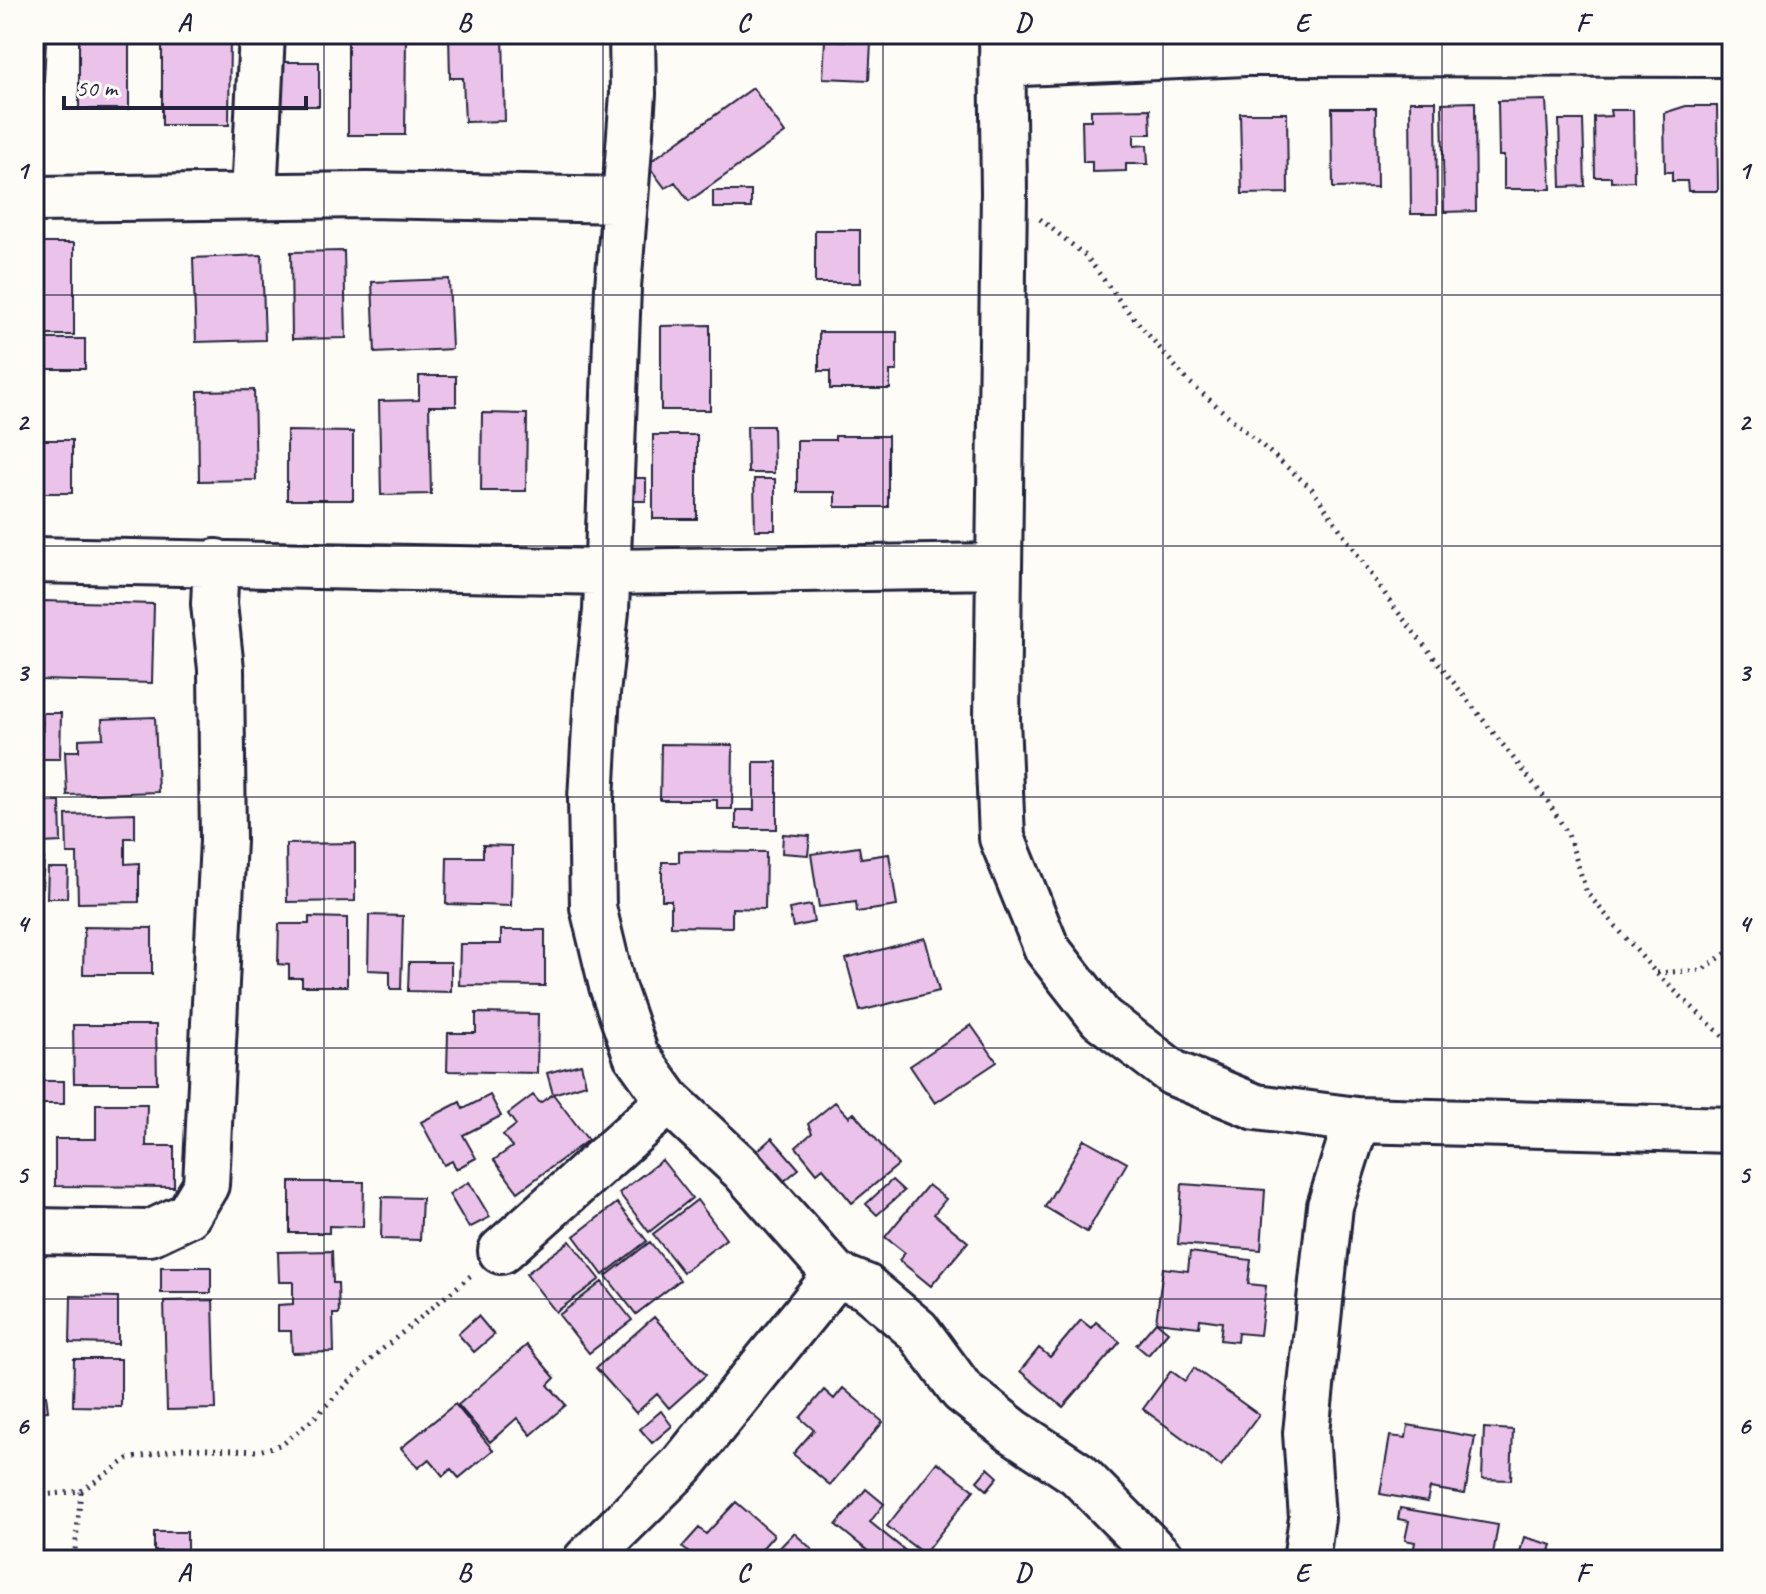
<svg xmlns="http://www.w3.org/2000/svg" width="1766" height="1594" font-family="Caveat,sans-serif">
<rect width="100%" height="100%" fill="#fdfcf7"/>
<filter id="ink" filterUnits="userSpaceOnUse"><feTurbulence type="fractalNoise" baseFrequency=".0125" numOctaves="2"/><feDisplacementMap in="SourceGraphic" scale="16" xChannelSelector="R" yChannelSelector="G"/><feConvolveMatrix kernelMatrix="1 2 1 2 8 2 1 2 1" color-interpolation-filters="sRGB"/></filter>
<g filter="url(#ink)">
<!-- building -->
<path fill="#ebc2ea" stroke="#22223b" stroke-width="2" d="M79 34H129V109H79Z
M162 34H230L229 125H162Z
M348 34H406L405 135H348Z
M449 34H503L505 121 465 122 463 78H450Z
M825 40 871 42 869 80 823 78Z
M34 41 46 42 42 119 34 118Z
M274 62H319V106H274Z
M753 88 785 133 689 201 675 182 665 188 647 164Z
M1546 100 1551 189H1504V156H1499L1498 101Z
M1410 101H1436L1437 214H1411Z
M1475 102 1476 211 1444 212 1442 103Z
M1686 106H1717L1718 191H1688L1687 181H1672V172H1665L1664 113Z
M1332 108H1376L1377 187 1333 188Z
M1150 109 1151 134H1134V146L1147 145 1148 164H1126V171L1092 172V162H1083L1082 120H1091V110Z
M1610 110H1633L1634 181 1611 182V177H1595L1594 117 1611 116Z
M1240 113H1287L1288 193 1242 194Z
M1559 120H1583L1585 186 1561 187Z
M713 191H751V208H713Z
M815 230H860V283H815Z
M34 243H74V335H34Z
M344 251 346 338 292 339 291 252Z
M262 255 265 340 196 342 193 258Z
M449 279 452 349 375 353 372 282Z
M710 325V410H661V326Z
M819 332H897V371H890V389H830V371H819Z
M34 339H85V369H34Z
M419 376H456V406H429L431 494 381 495 379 401 419 400Z
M254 390 256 480 199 481 198 391Z
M482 413 527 414 526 491H481Z
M747 426H773L774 473H748Z
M287 431 353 432V500H287Z
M653 435H697V519H653Z
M835 436H888V507H835V492H797V440H835Z
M34 440H72V493H34Z
M624 478H646V501H624Z
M754 479H775V530H755Z
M42 601 154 604 152 683 40 680Z
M43 713H61L60 759H42Z
M155 717 158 792 67 795 65 751H79V739L103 738 102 719Z
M661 744 733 745 732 809H717V800H660Z
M754 762H777V829H736V810H754Z
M41 802H60L61 842 43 843Z
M135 813V838H125V864L139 863V902L78 903 77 854H67L66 815Z
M41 814V852H34V815Z
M783 834 810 836 808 855 782 853Z
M355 843V901L287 902 286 844Z
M483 845 512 846 511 906 446 904 447 857H483Z
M859 847 861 858 889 854 897 906 857 912 856 902 819 907 811 854Z
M679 851 766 852 765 909 732 908V927L671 926V900H662V862H679Z
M34 858H44L42 888H34Z
M48 868H68L67 898H47Z
M811 905 814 922 793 927 789 909Z
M369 915 403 916 401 989H390V971L368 970Z
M309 917 347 918V986H302V978H289V965L278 964 279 924H309Z
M84 927 152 928V974H83Z
M501 930H545V986L459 985 460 944H501Z
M925 938 939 991 860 1011 846 959Z
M409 962H451V992L408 991Z
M476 1013 538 1014 537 1073 447 1071 448 1033H476Z
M73 1025H156L157 1083H74Z
M971 1025 997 1062 935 1103 910 1066Z
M581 1064 586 1084 553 1094 547 1073Z
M38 1081H64V1104H38Z
M553 1094 588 1140 518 1192 494 1160 512 1147 503 1135 516 1125 508 1114 533 1095 540 1103Z
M490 1095 501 1116 463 1135 476 1158 456 1169 452 1161 444 1165 421 1122 460 1102 463 1109Z
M835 1102 849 1117 854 1113 898 1165 852 1203 823 1168 817 1173 796 1147 812 1133 808 1124Z
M96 1104H147L146 1146H174V1187L55 1186V1139H96Z
M772 1138 799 1169 783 1182 757 1151Z
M1084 1139 1127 1163 1087 1232 1045 1207Z
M662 1160 692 1198 649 1232 619 1193Z
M892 1180 904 1191 877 1215 866 1204Z
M290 1182H364L363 1227 329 1226V1233H290Z
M469 1182 490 1217 469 1228 449 1194Z
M1182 1184 1265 1190 1261 1250 1178 1244Z
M928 1185 946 1199 934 1214 968 1242 931 1286 899 1260 905 1253 885 1237Z
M382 1197 422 1198 420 1240 381 1239Z
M697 1200 726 1239 683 1272 653 1234Z
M617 1203 647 1241 603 1275 574 1236Z
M570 1241 600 1279 556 1312 526 1274Z
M650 1242 680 1280 636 1314 606 1276Z
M332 1251 333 1283H338L339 1314H333L334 1352 292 1353 291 1331H278V1305L293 1304V1282H279L278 1252Z
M1190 1252 1251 1260 1248 1284 1266 1286 1260 1335 1238 1333 1237 1342 1220 1340 1222 1322 1200 1319 1199 1327 1156 1322 1163 1268 1188 1271Z
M161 1267H211V1293H161Z
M602 1282 632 1320 589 1353 559 1315Z
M71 1296 118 1297V1344L70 1343Z
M213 1300 216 1409 167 1410 164 1301Z
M478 1316 494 1335 474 1352 458 1334Z
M654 1317 706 1375 669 1408 657 1394 636 1413 596 1368Z
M1081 1320 1091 1328 1096 1322 1120 1342 1063 1407 1020 1371 1039 1348 1050 1357Z
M1156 1322 1168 1332 1148 1355 1136 1345Z
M42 1343 44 1392H34V1344Z
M527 1345 555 1378 548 1385 566 1405 531 1435 517 1418 490 1442 458 1405Z
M74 1359H121V1407L73 1406Z
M1194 1368 1259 1415 1221 1466 1143 1409 1171 1371 1185 1381Z
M843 1388 883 1422 830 1485 793 1454 814 1430 800 1418 824 1390 834 1399Z
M46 1395 48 1411 34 1412V1396Z
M455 1404 493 1450 459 1478 451 1469 443 1476 429 1459 418 1468 401 1448Z
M661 1411 672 1426 652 1443 640 1429Z
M1408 1425 1475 1437 1465 1494 1430 1488 1427 1502 1380 1494 1390 1436 1406 1438Z
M1484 1428 1513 1430 1511 1480 1482 1479Z
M937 1462 974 1490 924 1554 887 1526Z
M988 1468 998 1477 987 1490 977 1481Z
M866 1489 884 1504 870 1522 912 1556 916 1551 927 1560H879L836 1525Z
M736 1502 774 1535 752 1560H697L682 1547 699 1528 706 1534Z
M1400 1508 1498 1525 1492 1560 1412 1559 1415 1542 1405 1540 1409 1521 1398 1519Z
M154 1532H187V1551H154Z
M794 1533 812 1549 802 1560H768Z
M1524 1537 1552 1545 1549 1554 1562 1560H1518Z"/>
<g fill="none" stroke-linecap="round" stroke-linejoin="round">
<!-- minor casing -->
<g stroke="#22223b" stroke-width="50">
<path id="minor" d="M1002 34 1004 193 997 719 1002 838 1047 949 1101 1018 1173 1073 1256 1107 1357 1120 1732 1130
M1003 64 1245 53 1732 54
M254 196 262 34
M34 199 367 195 625 200 633 94 632 34
M625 200 618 287 606 611 597 693 591 799 593 907 612 986 636 1055 669 1101 743 1170 836 1275 866 1287 917 1330 962 1391 1013 1431 1078 1474 1163 1560
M34 560 607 572 998 566
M34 1231 150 1233 188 1215 206 1185 223 841 221 669 214 604 216 562
M501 1251 669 1101
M586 1560 682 1465 836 1275
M1306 1560 1312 1518 1306 1433 1330 1206 1357 1120"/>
</g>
<!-- path -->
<path stroke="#22223b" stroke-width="5" stroke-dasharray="2 6" stroke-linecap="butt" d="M1040 219 1086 256 1122 304 1187 380 1312 489 1394 607 1548 802 1568 834 1587 893 1656 973 1732 1045
M1657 973 1702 970 1732 949
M81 1491 128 1459 183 1448 259 1451 283 1444 312 1420 379 1352 474 1273
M34 1496 81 1491 74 1560"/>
<!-- minor -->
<use href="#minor" stroke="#fdfcf7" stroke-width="44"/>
</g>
</g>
<!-- grid -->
<path fill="none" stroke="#22223b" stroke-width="2" stroke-opacity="0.55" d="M324 34V1560M603 34V1560M883 34V1560M1163 34V1560M1442 34V1560M34 295H1732M34 546H1732M34 797H1732M34 1048H1732M34 1299H1732"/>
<!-- margin -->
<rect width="1766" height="1594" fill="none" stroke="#fdfcf7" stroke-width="88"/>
<!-- scale -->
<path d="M64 96v12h242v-12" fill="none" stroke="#22223b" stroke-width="4"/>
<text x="76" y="96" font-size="24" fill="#22223b" stroke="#fdfcf7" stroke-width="6" paint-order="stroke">50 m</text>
<rect x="44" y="44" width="1678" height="1506" fill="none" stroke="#22223b" stroke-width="3"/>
<g font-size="26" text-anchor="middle" font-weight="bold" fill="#22223b">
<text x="184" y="31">A</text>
<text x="464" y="31">B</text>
<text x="743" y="31">C</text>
<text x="1023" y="31">D</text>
<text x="1302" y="31">E</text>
<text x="1582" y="31">F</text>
<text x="22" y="179">1</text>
<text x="1744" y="179">1</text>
<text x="22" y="430">2</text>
<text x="1744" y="430">2</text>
<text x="22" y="681">3</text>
<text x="1744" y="681">3</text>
<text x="22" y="932">4</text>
<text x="1744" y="932">4</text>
<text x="22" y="1183">5</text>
<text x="1744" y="1183">5</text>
<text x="22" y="1434">6</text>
<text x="1744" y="1434">6</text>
<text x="184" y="1581">A</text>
<text x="464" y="1581">B</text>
<text x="743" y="1581">C</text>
<text x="1023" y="1581">D</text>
<text x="1302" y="1581">E</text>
<text x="1582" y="1581">F</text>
</g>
</svg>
